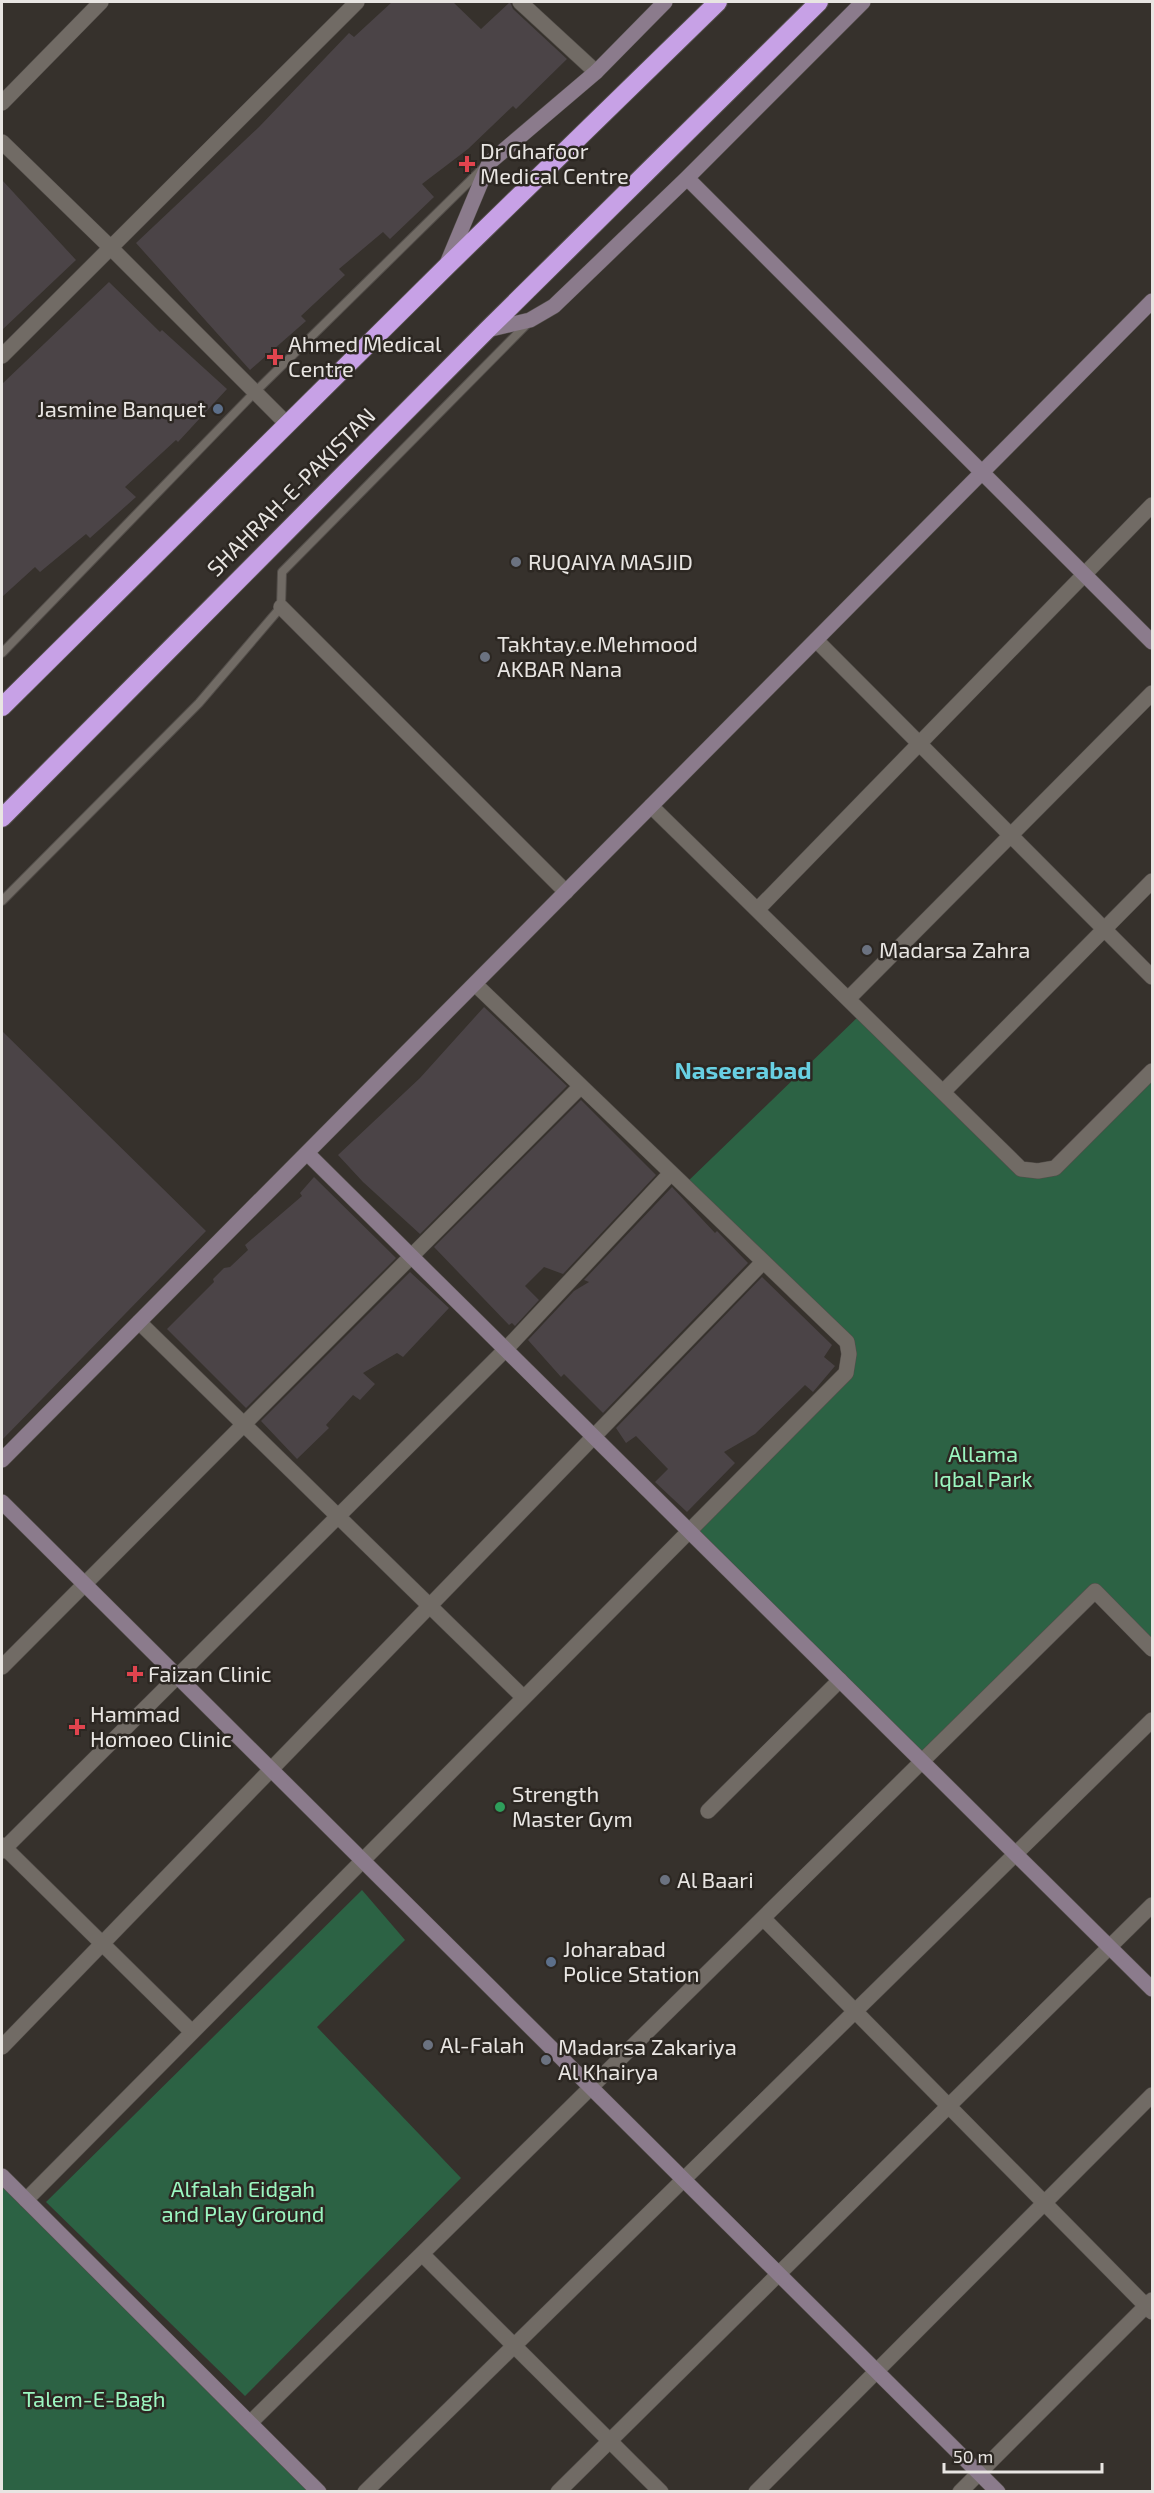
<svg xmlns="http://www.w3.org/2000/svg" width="1154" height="2493" font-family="'Exo 2',sans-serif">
<rect width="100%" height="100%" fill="#36312c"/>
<!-- green -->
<path fill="#2c6244" d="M862 1013 1022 1169 1055 1168 1152 1071V1649L1095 1591 922 1761 688 1529 846 1373 849 1354 684 1185Z
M362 1890 405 1940 317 2027 461 2178 245 2396 46 2202Z
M2 2176 319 2491H2Z"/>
<!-- building -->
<path fill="#4b4447" d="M392 2H453L481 29 510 2 513 9 567 59 516 109 513 106 468 149 422 184 434 197 390 239 383 232 339 269 345 275 301 316 306 321 250 370 136 243 259 127 349 33 354 37Z
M2 180 76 260 2 330Z
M109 282 160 332 162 330 227 389 178 442 176 440 125 487 136 497 90 538 86 534 40 572 35 567 2 597V384Z
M484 1007 567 1086 420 1234 363 1182 338 1155 420 1078Z
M2 1031 206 1231 2 1440Z
M581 1100 656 1175 563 1274 544 1267 525 1286 539 1300 515 1326 512 1323 509 1325 434 1247Z
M314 1177 396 1258 246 1408 167 1329 214 1282 213 1279 224 1268 230 1267 248 1250 245 1245 302 1196 300 1193Z
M672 1187 715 1233 717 1231 748 1263 603 1413 564 1374 561 1377 528 1340 574 1291 589 1282 584 1280Z
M410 1272 449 1308 403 1357 397 1353 363 1373 375 1384 360 1400 353 1395 326 1425 329 1428 297 1459 261 1421Z
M762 1277 832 1345 824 1357 835 1366 813 1392 805 1385 755 1434 724 1452 735 1463 687 1512 655 1482 668 1469 636 1436 626 1443 616 1428Z"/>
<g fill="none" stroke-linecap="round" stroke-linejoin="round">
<!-- lane casing -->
<g stroke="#534e4a" stroke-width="10">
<path id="lane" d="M2 653 254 393 483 168
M2 901 199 703 281 607 282 572 528 323"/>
</g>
<!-- street casing -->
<g stroke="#534e4a" stroke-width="16">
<path id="street" d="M520 2 596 72
M2 103 101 2
M2 142 110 247 287 424
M2 356 357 2
M281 607 566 892
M816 640 1152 977
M651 806 1021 1169 1038 1171 1055 1168 1152 1071
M757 910 1152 505
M848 999 1152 693
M943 1092 1152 881
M139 1322 523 1697
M2 1667 581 1086
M708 1811 840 1680
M2 1845 192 2032
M2 1851 506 1349 671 1173
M763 1918 1152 2312
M2 2047 763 1262
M26 2200 846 1373 849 1354 847 1342 475 984
M422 2254 661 2492
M250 2423 1095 1591 1152 1649
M365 2492 1152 1720
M558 2492 1152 1905
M756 2492 1152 2095
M960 2492 1152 2300"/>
</g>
<!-- secondary casing -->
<g stroke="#534e4a" stroke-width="16">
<path id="secondary" d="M687 178 1152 642
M446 266 489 163 596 72 665 2
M487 330 530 320 554 306 687 178 863 2
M307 1153 1152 1989
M2 1460 1152 301
M2 1502 998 2492
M2 2176 319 2492"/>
</g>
<!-- highway casing -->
<g stroke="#534e4a" stroke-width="20">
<path id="highway" d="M2 707 445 268 718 2
M2 818 487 330 819 2"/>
</g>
<!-- lane -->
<use href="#lane" stroke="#716b65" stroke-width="8"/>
<!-- street -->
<use href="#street" stroke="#716b65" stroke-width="15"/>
<!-- secondary -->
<use href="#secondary" stroke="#8b7b8c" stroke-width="15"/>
<!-- highway -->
<use href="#highway" stroke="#c7a1e6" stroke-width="18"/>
</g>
<!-- markers -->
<g fill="#e0444e" stroke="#2c2722" stroke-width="2">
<path d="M464 155h6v6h6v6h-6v6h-6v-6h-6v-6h6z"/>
<path d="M272 348h6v6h6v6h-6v6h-6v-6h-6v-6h6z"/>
<path d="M132 1665h6v6h6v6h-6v6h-6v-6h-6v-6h6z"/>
<path d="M74 1718h6v6h6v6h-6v6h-6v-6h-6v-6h6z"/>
</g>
<g fill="#5c6f8a" stroke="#2c2722" stroke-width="2">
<circle cx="218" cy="409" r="6"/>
<circle cx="551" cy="1962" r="6"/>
</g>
<g fill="#6b7280" stroke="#2c2722" stroke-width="2">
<circle cx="516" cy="562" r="6"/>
<circle cx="485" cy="657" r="6"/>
<circle cx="867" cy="950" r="6"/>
<circle cx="665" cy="1880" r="6"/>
<circle cx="428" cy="2045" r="6"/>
<circle cx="546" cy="2060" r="6"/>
</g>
<circle fill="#2e9e5b" stroke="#2c2722" stroke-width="2" cx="500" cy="1807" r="6"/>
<g text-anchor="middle" stroke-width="5" stroke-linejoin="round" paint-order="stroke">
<!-- poi labels -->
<g font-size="22" fill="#e8e5e2" stroke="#2c2722" text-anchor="start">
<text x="480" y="159">Dr Ghafoor<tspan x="480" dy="25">Medical Centre</tspan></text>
<text x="288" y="352">Ahmed Medical<tspan x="288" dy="25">Centre</tspan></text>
<text x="206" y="417" text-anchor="end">Jasmine Banquet</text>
<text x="528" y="570">RUQAIYA MASJID</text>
<text x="497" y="652">Takhtay.e.Mehmood<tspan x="497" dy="25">AKBAR Nana</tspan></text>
<text x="879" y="958">Madarsa Zahra</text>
<text x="148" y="1682">Faizan Clinic</text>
<text x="90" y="1722">Hammad<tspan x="90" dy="25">Homoeo Clinic</tspan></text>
<text x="512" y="1802">Strength<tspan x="512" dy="25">Master Gym</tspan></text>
<text x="677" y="1888">Al Baari</text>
<text x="563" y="1957">Joharabad<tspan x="563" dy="25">Police Station</tspan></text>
<text x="440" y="2053">Al-Falah</text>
<text x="558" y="2055">Madarsa Zakariya<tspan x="558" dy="25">Al Khairya</tspan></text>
</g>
<!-- street labels -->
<g font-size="22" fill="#e8e5e2" stroke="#2c2722">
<text transform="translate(291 492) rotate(-45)" y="8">SHAHRAH-E-PAKISTAN</text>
</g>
<!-- park labels -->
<g font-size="22" fill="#9bf6c0" stroke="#2c2722">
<text x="983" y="1462">Allama<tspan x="983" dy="25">Iqbal Park</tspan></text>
<text x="243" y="2197">Alfalah Eidgah<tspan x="243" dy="25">and Play Ground</tspan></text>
<text x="94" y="2407">Talem-E-Bagh</text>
</g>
<!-- neighbourhood labels -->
<g font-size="24" font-weight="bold" fill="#68d0e3" stroke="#2c2722">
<text x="743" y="1079">Naseerabad</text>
</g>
</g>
<!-- border -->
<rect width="1154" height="2493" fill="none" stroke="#e8e5e2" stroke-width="6"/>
<!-- scale -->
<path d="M944 2463v9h158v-9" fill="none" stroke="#e8e5e2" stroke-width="3"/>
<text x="953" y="2463" font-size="18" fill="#e8e5e2" stroke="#2c2722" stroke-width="4.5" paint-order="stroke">50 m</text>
</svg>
